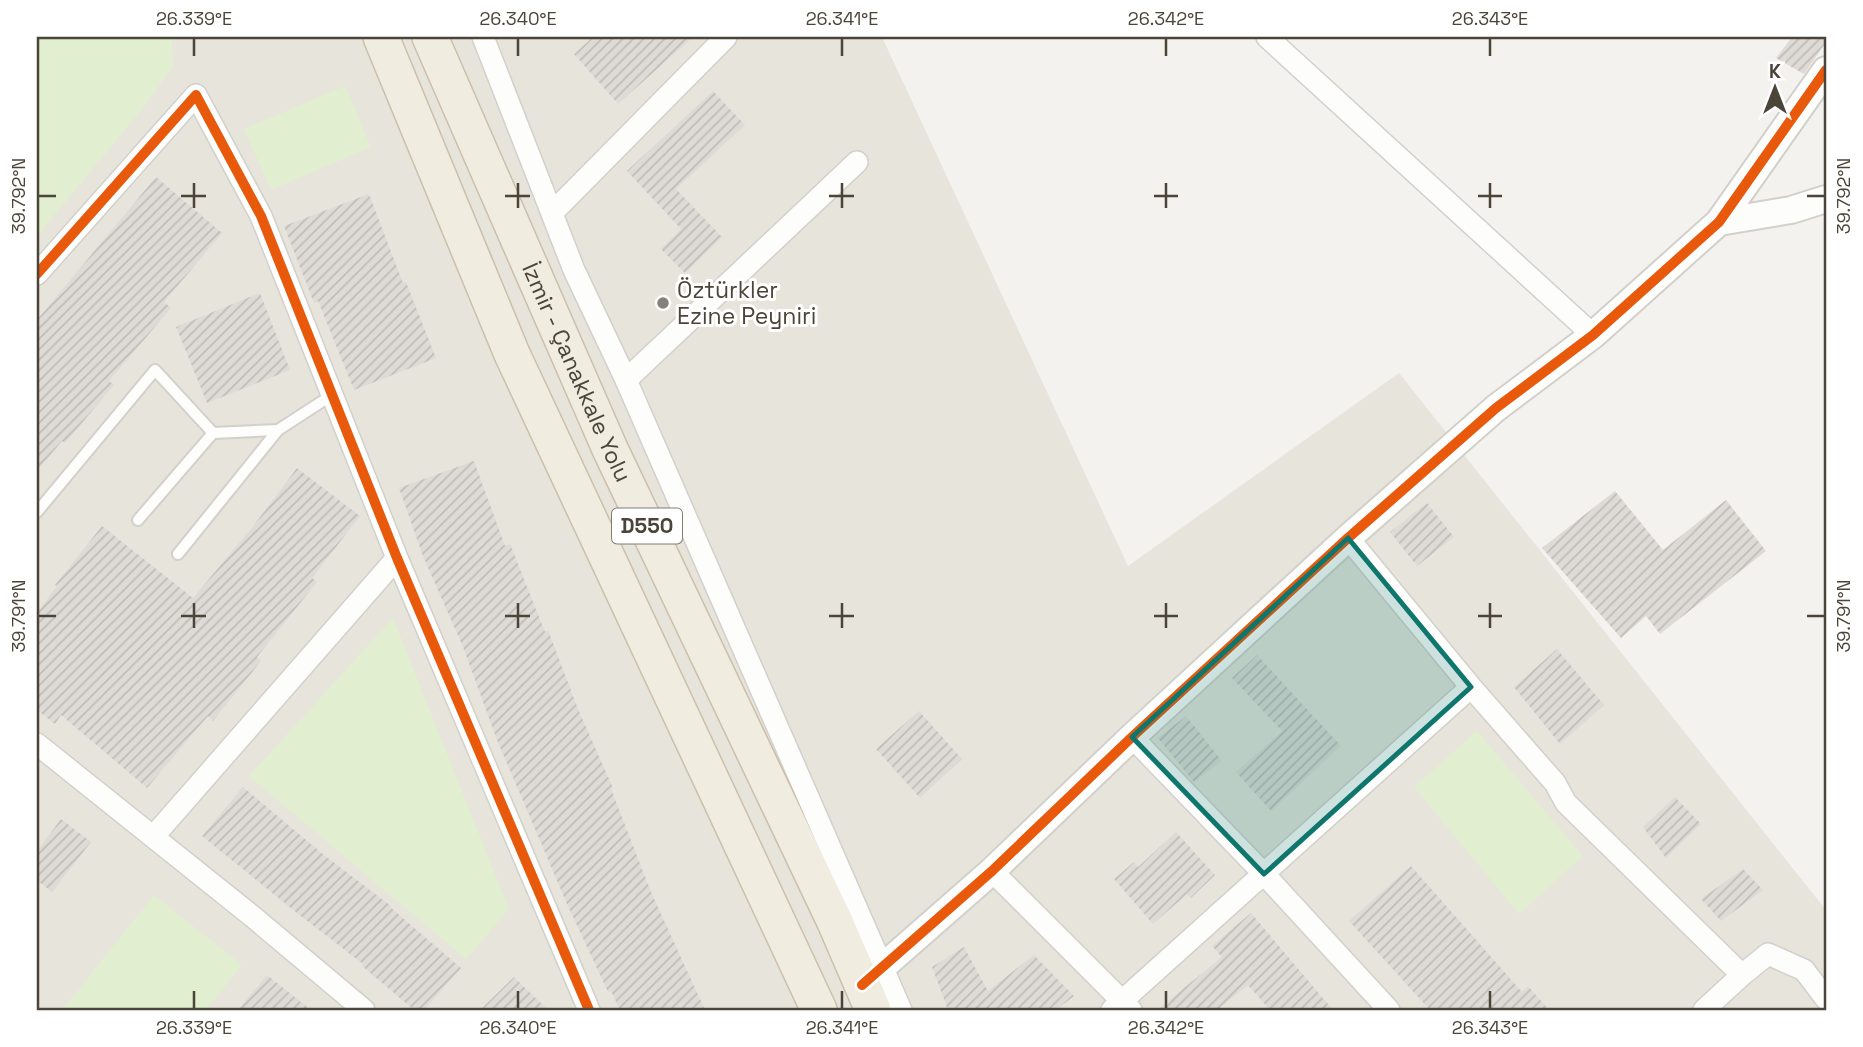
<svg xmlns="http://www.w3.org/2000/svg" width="1863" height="1047" font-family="'Space Grotesk',sans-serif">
<defs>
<pattern id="building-hatch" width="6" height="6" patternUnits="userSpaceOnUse" patternTransform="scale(1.75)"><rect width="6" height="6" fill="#dedbd6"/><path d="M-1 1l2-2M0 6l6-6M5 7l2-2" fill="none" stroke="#c0bdb8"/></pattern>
</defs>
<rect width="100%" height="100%" fill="#f4f2ee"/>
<!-- residential -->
<path fill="#e7e4dc" d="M37 37H882L1128 566 1399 373 1826 910V1010H37Z"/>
<!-- green -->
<path fill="#e1eecf" d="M37 37H172L173 67 139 113 37 236Z
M345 86 371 147 271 190 244 129Z
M393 618 509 909 466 959 249 776Z
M1477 731 1583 856 1519 914 1414 787Z
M154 895 242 965 206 1010H62Z"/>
<!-- building -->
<path fill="url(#building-hatch)" d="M593 37H693L618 104 574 54Z
M1792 37H1826V42L1804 74 1776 58Z
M713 91 745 125 676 189 722 237 685 273 661 249 681 229 627 171Z
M156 177 222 233 164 302 171 308 109 381 114 385 65 443 62 441 37 471V320Z
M369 194 403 283 406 282 436 358 354 390 318 301 314 303 284 226Z
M260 293 290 370 207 403 176 327Z
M474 461 505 546 510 544 545 632 548 630 578 709 613 788 611 789 651 892 705 1010H620L611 991 608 992 567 904 497 740 463 647 423 556 399 488Z
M297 468 360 516 312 578 317 582 257 657 261 661 213 721 208 716 147 788 61 715 55 724 37 710V613L57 586 55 585 102 526 193 598 251 529Z
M1615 491 1663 550 1726 500 1766 551 1660 634 1646 616 1621 638 1542 548Z
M1427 503 1454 537 1417 566 1390 532Z
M1557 649 1604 705 1560 744 1514 687Z
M1257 655 1341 746 1271 811 1236 772 1282 731 1232 678Z
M919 711 962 759 920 798 876 749Z
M1186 716 1222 761 1194 782 1158 738Z
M243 787 324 855 391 906 390 907 461 968 424 1010H414L362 966 363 964 297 913 202 836Z
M1675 797 1701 824 1666 858 1643 827Z
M61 819 91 842 52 892 37 880V851Z
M1176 832 1215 875 1191 898 1187 894 1153 924 1114 879 1134 862 1138 867Z
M1411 866 1522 992 1528 986 1549 1010H1430L1349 921Z
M1743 869 1763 890 1721 921 1701 899Z
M1251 913 1333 1010H1270L1248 985 1217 1010H1157L1222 957 1212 946Z
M964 947 988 991 1034 955 1074 996 1056 1010H948L932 967Z
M267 975 311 1010H238Z
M514 977 548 1010H480Z"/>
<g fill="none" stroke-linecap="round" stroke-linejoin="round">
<!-- service casing -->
<g stroke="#d2d0cb" stroke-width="14">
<path id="service" d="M37 512 155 370 213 433 278 430 332 395
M138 520 213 433
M178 554 278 430"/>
</g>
<!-- minor casing -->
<g stroke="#d2d0cb" stroke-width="24">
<path id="minor" d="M483 37 574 270 626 380 901 1010
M1267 37 1593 335
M552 213 726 37
M37 274 196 95 261 216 397 558 589 1010
M626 380 857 162
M1471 687 1555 783 1566 803 1742 975
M1132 737 1264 874 1389 1010
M37 744 252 916 364 1010
M153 837 397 558
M992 871 1131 1010
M1112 1010 1471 687 1348 538
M1704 1010 1742 975 1768 954 1804 970 1826 999"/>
</g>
<!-- tertiary casing -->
<g stroke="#d2d0cb" stroke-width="30">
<path id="tertiary" d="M1719 222 1791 210 1826 199
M862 985 992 871 1132 737 1348 538 1496 408 1593 335 1719 222 1826 70"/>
</g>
<!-- trunk casing -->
<g stroke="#ccbfa9" stroke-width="38">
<g id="trunk">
<path d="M381 37 512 354 819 1010"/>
<path id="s1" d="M430 37 610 449 835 922 873 1010"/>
</g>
</g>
<!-- service -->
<use href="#service" stroke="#fdfdfc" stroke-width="10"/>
<!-- minor -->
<use href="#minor" stroke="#fdfdfc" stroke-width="21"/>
<!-- tertiary -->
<use href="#tertiary" stroke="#fdfdfc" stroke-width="26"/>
<!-- trunk -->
<use href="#trunk" stroke="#f0ece0" stroke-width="35"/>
<!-- cycleway casing -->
<g stroke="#fff" stroke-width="15">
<path id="cycleway" d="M37 274 196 95 261 216 397 558 589 1010
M862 985 992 871 1132 737 1348 538 1496 408 1593 335 1719 222 1826 70"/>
</g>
<!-- cycleway -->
<use href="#cycleway" stroke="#e8590c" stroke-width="10"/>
</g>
<!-- marked area -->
<path fill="#0f766e" fill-opacity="0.2" stroke="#0f766e" stroke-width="5" stroke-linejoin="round" d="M1348 538 1471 687 1264 874 1132 737Z"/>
<!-- ticks -->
<path fill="none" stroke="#4b4439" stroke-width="2.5" d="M194 38V56M518 38V56M842 38V56M1166 38V56M1490 38V56M194 183V208M518 183V208M842 183V208M1166 183V208M1490 183V208M38 196H56M181 196H206M505 196H530M829 196H854M1154 196H1178M1478 196H1502M1807 196H1825M194 603V628M518 603V628M842 603V628M1166 603V628M1490 603V628M38 616H56M181 616H206M505 616H530M829 616H854M1154 616H1178M1478 616H1502M1807 616H1825M194 991V1009M518 991V1009M842 991V1009M1166 991V1009M1490 991V1009"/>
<!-- markers -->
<circle fill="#868178" stroke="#fff" stroke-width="2.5" cx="663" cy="303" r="7"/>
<g text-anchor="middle" stroke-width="6" stroke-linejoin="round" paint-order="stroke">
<!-- shield labels -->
<rect fill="#fff" stroke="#817c74" stroke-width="2" x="612" y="508.5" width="70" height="35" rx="5"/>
<g font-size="21" font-weight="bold" fill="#4b4439">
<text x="647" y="533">D550</text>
</g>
<!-- poi labels -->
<g font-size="23" fill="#4b4439" stroke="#fff" text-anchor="start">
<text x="677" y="298">Öztürkler<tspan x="677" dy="26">Ezine Peyniri</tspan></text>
</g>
<!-- street labels -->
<g font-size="23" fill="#4b4439" stroke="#fff">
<text dy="8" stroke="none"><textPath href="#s1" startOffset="366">İzmir - Çanakkale Yolu</textPath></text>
</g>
</g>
<!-- border -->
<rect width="1863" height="1047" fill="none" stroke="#ffffff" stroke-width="77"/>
<!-- north arrow -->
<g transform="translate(1775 88)" stroke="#ffffff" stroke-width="5" paint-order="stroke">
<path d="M0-5L12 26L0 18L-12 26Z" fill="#4b4439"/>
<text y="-10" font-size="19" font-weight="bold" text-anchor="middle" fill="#4b4439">K</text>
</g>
<rect x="38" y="38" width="1787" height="971" fill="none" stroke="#4b4439" stroke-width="2.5"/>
<g font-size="18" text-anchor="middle" fill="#4b4439">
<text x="194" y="25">26.339°E</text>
<text x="518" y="25">26.340°E</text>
<text x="842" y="25">26.341°E</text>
<text x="1166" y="25">26.342°E</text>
<text x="1490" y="25">26.343°E</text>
<text transform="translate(19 196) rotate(-90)" y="6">39.792°N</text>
<text transform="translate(1844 196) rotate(-90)" y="6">39.792°N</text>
<text transform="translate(19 616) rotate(-90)" y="6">39.791°N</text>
<text transform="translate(1844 616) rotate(-90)" y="6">39.791°N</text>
<text x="194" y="1034">26.339°E</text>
<text x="518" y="1034">26.340°E</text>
<text x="842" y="1034">26.341°E</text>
<text x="1166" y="1034">26.342°E</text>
<text x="1490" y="1034">26.343°E</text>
</g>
</svg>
